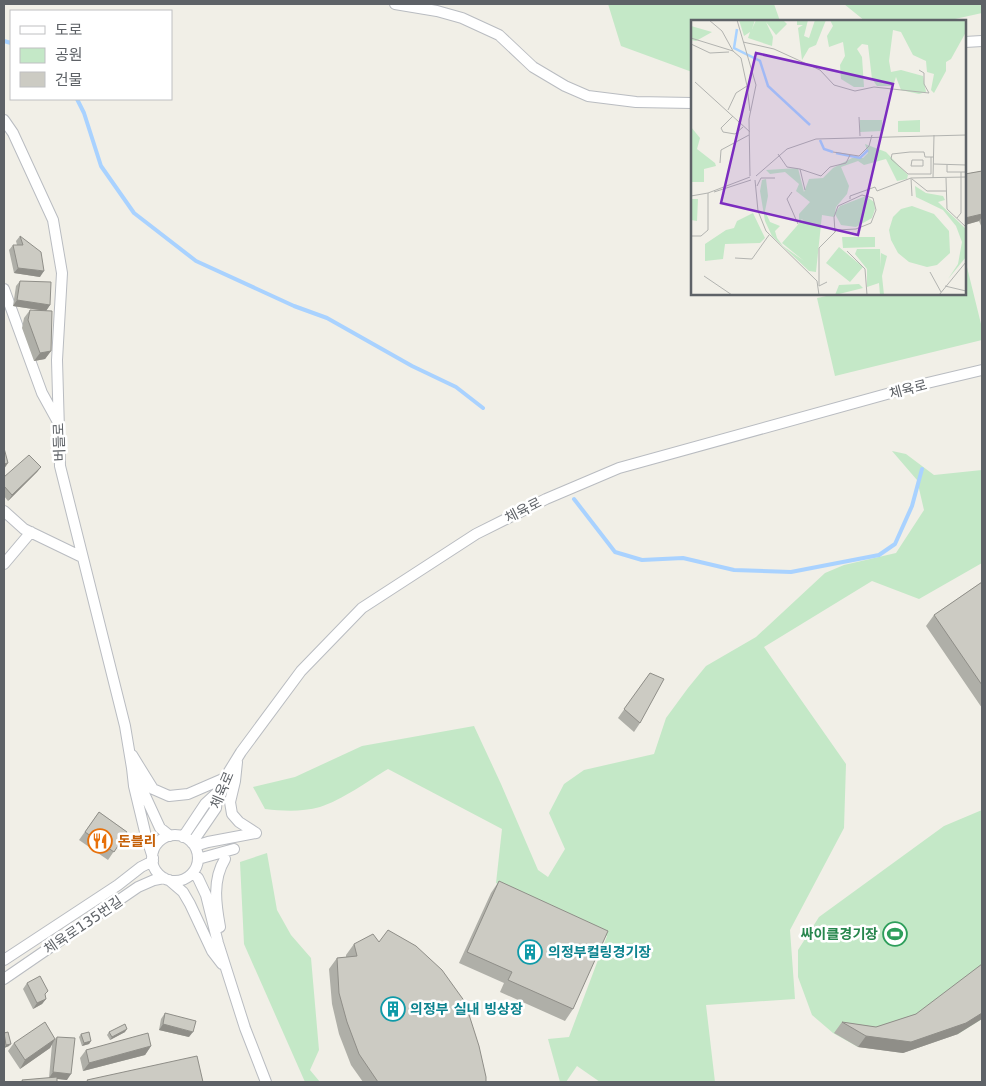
<svg xmlns="http://www.w3.org/2000/svg" width="986" height="1086" font-family="'DejaVu Sans','Noto Sans KR',sans-serif">
<rect width="100%" height="100%" fill="#f1efe7"/>
<!-- green -->
<path fill="#c4e8c7" d="M608 4H774L780 21H692V72L621 46Z
M844 4H982V13L946 21H865Z
M965 263H966L982 328V340L835 376 817 298 836 294H965Z
M892 451 906 454 934 475 982 470V563L919 599 872 581 764 647 846 764 844 828 790 930 795 999 706 1005 715 1082H600L577 1066 566 1082H560L548 1039 569 1037 607 936 496 883 502 829 388 769C368 781 342 800 320 807 302 812 283 811 265 809L253 787 295 777 362 746 474 726 501 784 538 870 548 877 565 849 549 813 564 784 584 770 654 754 666 718 688 688 706 666 756 637 825 573 844 565 896 553 924 510 917 480Z
M982 810V1019L958 1034 858 1047 833 1033 812 1015 798 977V950L819 917 944 826Z
M267 853 277 910 291 935 311 958 319 1050 310 1070 320 1082H305L244 944 240 862Z"/>
<g fill="none" stroke-linecap="round" stroke-linejoin="round">
<!-- stream -->
<path stroke="#a9d2ff" stroke-width="4" d="M4 41 11 43
M77 99 84 113 101 166 134 213 196 261 294 306 327 318 412 366 456 387 483 408
M574 499 615 552 642 560 683 558 734 570 791 572 879 555 895 544 912 506 922 469"/>
<!-- minor casing -->
<g stroke="#b9bcc1" stroke-width="12">
<path id="minor" d="M395 4 437 11 462 18 499 35 533 67 565 86 588 96 636 102 692 103
M965 42 982 41
M4 120 13 133 53 220 62 273 57 360 60 466 125 726 132 768 134 786 146 836 153 858
M4 289 42 393 58 422
M4 511 24 529 82 557
M4 564 31 532
M132 755 153 789 169 796 188 794 225 778
M237 762 235 781 230 802 232 814 239 822 256 833
M136 776 160 828 170 836
M152 858a23 23 0 1 1 46 0a23 23 0 1 1-46 0Z
M183 837 205 804 218 792
M192 843 216 808 218 792 225 778 241 752 301 671 362 608 476 534 546 499 619 468 923 384 982 370
M195 846 208 842 256 833
M198 859 234 849
M193 873 198 878 206 895 218 943 245 1028 266 1082
M169 880 183 892 190 904 212 951 222 964
M220 927C216 905 212 880 225 859
M4 960 118 885 141 867 153 861
M4 979 138 887 154 880 164 878"/>
</g>
<!-- minor -->
<use href="#minor" stroke="#fff" stroke-width="10"/>
</g>
<!-- wall -->
<path fill="#afafa8" d="M982 171V228L979 221 965 225V174Z
M20 236 40 277 14 273 9 250 13 245H17L16 241Z
M20 281 50 305 46 311 51 351 45 359 34 361 22 328 24 318 30 310 46 311 13 306 16 286Z
M41 467 37 472 8 501 4 496V477Z
M982 582V708L926 626 934 615Z
M650 673 640 723 634 732 618 718Z
M99 812 127 832 108 860 79 840Z
M499 881 573 1009 565 1021 500 992 504 983 459 963 491 893Z
M354 944 486 1082H363L351 1065 339 1034 332 1004 329 969 337 958 346 957V955Z
M27 983 46 999 42 1004 33 1009 23 989Z
M165 1013 189 1037 159 1030 161 1019Z
M916 1014 958 1034 903 1053 858 1047 834 1033 842 1022 876 1027Z
M109 1032H125L110 1040 107 1035Z
M4 1033 9 1046 4 1048Z
M81 1034 91 1041 89 1044 82 1046 79 1037Z
M57 1037 67 1080 57 1079V1082H21L22 1080 49 1078 52 1044 50 1048 20 1069 8 1051 14 1043 55 1039Z
M151 1046 145 1055 83 1071 80 1058 86 1050Z"/>
<!-- shaded-wall -->
<path fill="#8f8e88" d="M982 214V217L979 221 965 225V218Z
M18 268 44 271 40 277 14 273Z
M17 300 50 305 46 311 13 306Z
M51 351 45 359 34 361 40 353Z
M8 463 4 469V464Z
M41 467 37 472 8 501 12 495Z
M46 999 42 1004 33 1009 37 1003Z
M982 1013V1019L958 1034 903 1053 858 1047 866 1036Z
M163 1024 193 1032 189 1037 159 1030Z
M127 1029 125 1032 110 1040 112 1037Z
M55 1039 50 1048 20 1069 25 1060Z
M91 1041 89 1044 82 1046 84 1043Z
M11 1044 9 1046 4 1048 6 1045Z
M151 1046 145 1055 83 1071 89 1063Z
M53 1072 71 1074 67 1080 49 1078Z"/>
<!-- building -->
<path fill="#cccbc3" stroke="#8f8e88" d="M982 171V214L965 218V174Z
M20 236 41 252 44 271 18 268 13 245H23Z
M20 281 51 282 50 305 17 300Z
M30 310 52 311 51 351 40 353 28 320Z
M4 448 8 463 4 464Z
M29 455 41 467 12 495 4 486V477Z
M982 582V685L934 615Z
M650 673 664 679 640 723 624 709Z
M99 812 127 832 114 852 85 832Z
M499 881 608 931 573 1009 508 980 512 972 467 952Z
M388 930 416 946 442 970 465 1002 479 1046 486 1077V1082H378L359 1054 347 1022 339 993 337 958 357 956 354 944 373 934 379 942Z
M982 964V1013L966 1023 911 1042 866 1036 842 1022 876 1027 916 1014Z
M40 976 48 991 45 994 46 999 37 1003 27 983Z
M165 1013 196 1021 193 1032 163 1024Z
M45 1022 55 1039 25 1060 14 1043Z
M125 1024 127 1029 112 1037 109 1032Z
M8 1032 11 1044 6 1045 4 1033Z
M89 1032 91 1041 84 1043 81 1034Z
M148 1033 151 1046 89 1063 86 1050Z
M57 1037 75 1038 71 1074 53 1072Z
M197 1056 203 1082H88L87 1080Z
M57 1077V1082H23L22 1080Z"/>
<!-- icons -->
<defs>
<g id="restaurant-ring" transform="scale(1.25)"><circle r="9.5" fill="#fff" stroke="#e8710a" stroke-width="1.5"/><path d="M-5-6h1v4h1v-4h1v4h1v-4h1v5L-1.5 .5V6h-2V.5L-5-1ZM5-6V6H3V1.5H1.5Q1.5-4 5-6Z" fill="#e8710a"/></g>
<g id="stadium-ring" transform="scale(1.25)"><circle r="9.5" fill="#fff" stroke="#2e9e5b" stroke-width="1.5"/><path d="M0-5a6.5 5 0 1 0 0 10a6.5 5 0 1 0 0-10ZM-3.5-1.8h7v3.6h-7Z" fill="#2e9e5b"/></g>
<g id="building-ring" transform="scale(1.25)"><circle r="9.5" fill="#fff" stroke="#0f9aa8" stroke-width="1.5"/><path d="M-4-6H4V6H1V3H-1V6H-4ZM-2.5-4.3h1.7v1.8h-1.7ZM.8-4.3h1.7v1.8H.8ZM-2.5-1h1.7V.8h-1.7ZM.8-1h1.7V.8H.8Z" fill="#0f9aa8"/></g>
</defs>
<g fill-rule="evenodd">
<use href="#restaurant-ring" x="100" y="841"/>
<use href="#stadium-ring" x="895" y="934"/>
<use href="#building-ring" x="530" y="952"/>
<use href="#building-ring" x="393" y="1009"/>
</g>
<g text-anchor="middle" stroke-width="5" stroke-linejoin="round" paint-order="stroke">
<!-- street labels -->
<g font-size="14" fill="#5e6267" stroke="#fff">
<text transform="translate(908 389) rotate(-15)" y="5">체육로</text>
<text transform="translate(59 442) rotate(-92)" y="5">버들로</text>
<text transform="translate(523 510) rotate(-27)" y="5">체육로</text>
<text transform="translate(222 790) rotate(-67)" y="5">체육로</text>
<text transform="translate(83 925) rotate(-34)" y="5">체육로135번길</text>
</g>
<!-- food labels -->
<g font-size="14" font-weight="bold" fill="#c56008" stroke="#fff" text-anchor="start">
<text x="118" y="846">돈블리</text>
</g>
<!-- leisure labels -->
<g font-size="14" font-weight="bold" fill="#27864d" stroke="#fff" text-anchor="end">
<text x="878" y="939">싸이클경기장</text>
</g>
<!-- culture labels -->
<g font-size="14" font-weight="bold" fill="#0d838f" stroke="#fff" text-anchor="start">
<text x="548" y="957">의정부컬링경기장</text>
<text x="410" y="1014">의정부 실내 빙상장</text>
</g>
</g>
<!-- overview -->
<g transform="translate(691 20)">
<rect width="275" height="275" fill="#f1efe7"/>
<path d="M48 0H64L61 9 65 0H92L96 4 85 15 75 2 82 17 81 26 57 18 59 12 53 16ZM106 0H117L113 16 118 18 124 0H135L125 25 118 28 111 40 107 8 112 5H106ZM139 0H275V12L260 39 255 42V51L243 73 240 70 243 54 236 52 235 41 222 35 210 12 202 10 198 41 200 52 210 50 232 56 235 72 228 74 210 70 205 57 202 66H186L181 59 177 25 171 24 166 29 171 37 173 67H163L150 59 149 45 154 36 152 22 138 27 136 16 142 6ZM0 6 21 12 5 21 0 20ZM169 100H191V111L169 112ZM229 100V112H207V101ZM0 107 9 118 6 129 24 143 25 146 13 149V162H0ZM174 124 195 132 217 155 216 159 206 161 195 139 173 145 167 141 150 147 158 166 156 174 145 187 144 193 149 186 175 176 183 182 184 189 181 198 165 207 150 205 144 194 143 197 131 195 125 252 118 251 81 216 74 201 69 171 71 160 75 159 77 176 74 191 79 202 89 206 84 211 86 218 92 226 113 241 91 223 111 200 114 203 111 199 108 202V194L119 182 105 171 108 164 94 152 79 154 75 150 107 148 113 172 118 159 132 158 142 148 161 138H172L177 133ZM224 166 235 173 252 176 254 180 247 182 275 209V237L257 259 267 244 271 222 265 206 252 190 225 177ZM0 179H7L6 201 0 200ZM221 186 243 194 258 211 259 233 246 245 236 247 218 242 207 233 200 220 198 210 202 197 210 189ZM62 193 74 218 69 223 34 224 32 239 14 241V224L35 210 43 208 46 201ZM151 217H184V227L152 228ZM148 227 172 247 159 262 135 243ZM166 229H189L190 247V233L196 236 191 256 193 275H189L188 263 176 267V249L164 234ZM168 264 172 268 144 275 148 265Z" fill="#c4e8c7"/>
<path fill="none" stroke="#a9d2ff" stroke-width="2.5" d="M46 9 43 28 69 41 77 66 119 105M129 120 133 129 142 132M145 133 169 138 177 130"/>
<path fill="none" stroke="#b2b3b0" stroke-width="1" d="M18 0 31 11 42 31 50 38M46 0 65 65 58 99 59 156M0 18 42 31M52 22 83 29 129 50 143 65 164 71 183 67 238 73 233 64V53L228 50M0 24 19 33 38 32M4 62 59 112M56 66 59 91M37 90 45 73 56 66 50 38M42 96 30 108 32 112 44 114 52 107M168 97 169 116M142 132 168 136 178 126 181 115M87 134 96 147 109 149 114 170M240 137V154H217L200 139 201 134 219 132H233L234 137H243M221 140H232V146H220ZM29 143 30 130 58 115M243 144 275 145M256 145V152H275M109 149 130 156 139 147 155 143 159 135M65 156 96 129 125 119 275 115M220 158 221 176M242 158 243 115M255 158 256 189 275 207M221 159 236 171H256M64 160 67 191 75 211 126 261 128 275M66 166 70 158H84M23 172 60 160M101 172 96 179 107 204M0 176 17 173M159 179V176L184 167 186 171 220 158 275 157M266 198 270 193V152M0 216H10L17 210V173L59 157M156 231 174 249 176 275M44 238 61 239 78 215M239 252 250 272M13 256 41 275M136 262 128 266V228L146 210 165 209 180 203 185 190 182 178 171 175 147 186 143 197 144 212M254 266 275 271M101 275H131M248 275 275 242"/>
<path fill="#7b2cbf" fill-opacity="0.15" stroke="#7b2cbf" stroke-width="2.5" d="M65 33 202 64 167 215 30 183Z"/>
<rect width="275" height="275" fill="none" stroke="#5e6267" stroke-width="2.5"/>
</g>
<!-- border -->
<rect width="986" height="1086" fill="none" stroke="#5e6267" stroke-width="10"/>
<!-- legend -->
<rect x="10" y="10" width="162" height="90" fill="#ffffff" stroke="#bfc0c2"/>
<rect x="20" y="26" width="25" height="8" fill="#ffffff" stroke="#bfc0c2"/>
<text x="55" y="35" font-size="15" fill="#5e6267">도로</text>
<rect x="20" y="48" width="25" height="15" fill="#c4e8c7" stroke="#bfc0c2"/>
<text x="55" y="60" font-size="15" fill="#5e6267">공원</text>
<rect x="20" y="72" width="25" height="15" fill="#cccbc3" stroke="#bfc0c2"/>
<text x="55" y="85" font-size="15" fill="#5e6267">건물</text>
</svg>
